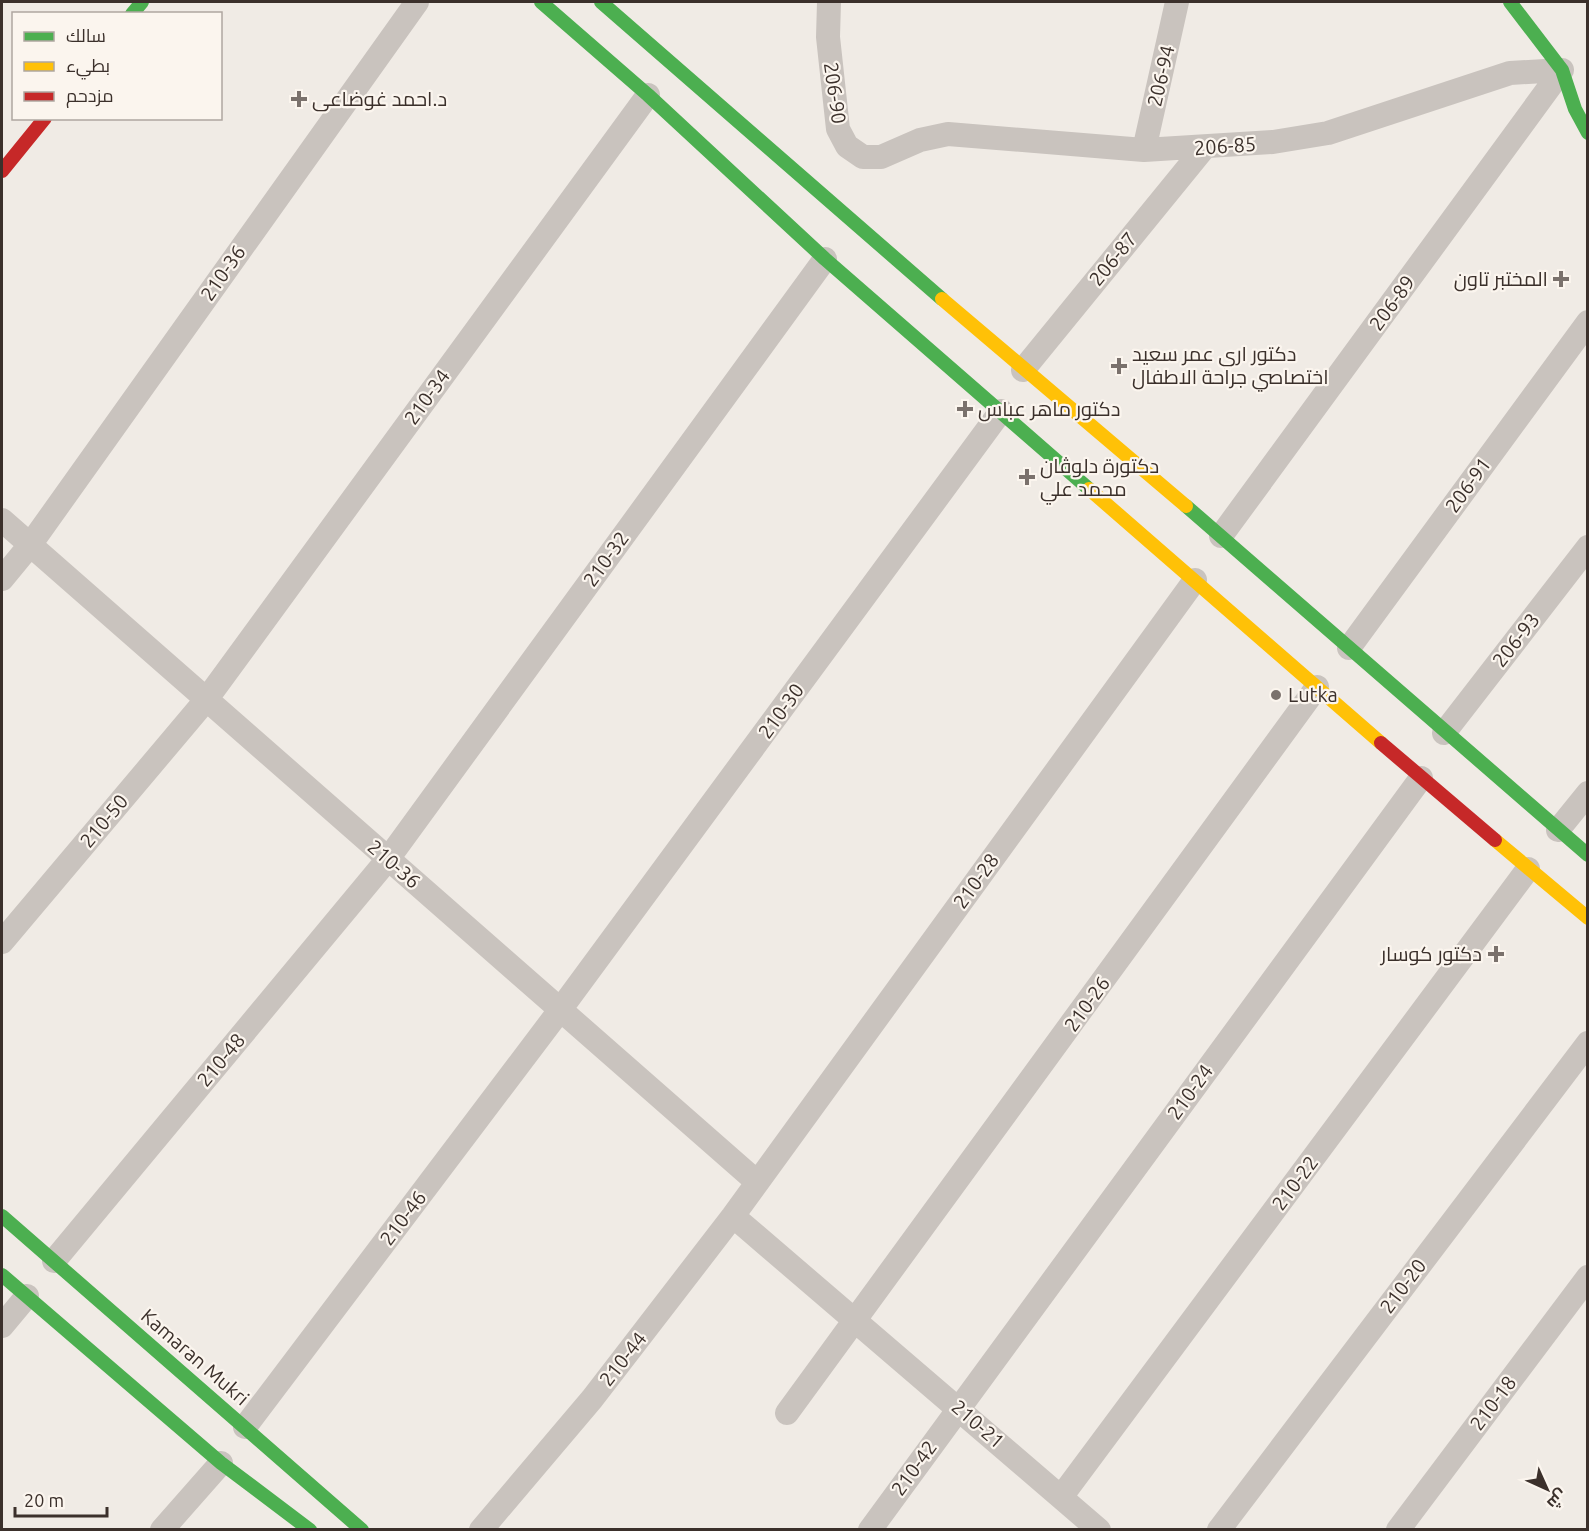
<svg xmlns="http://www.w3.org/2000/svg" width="1589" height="1531" font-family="Ubuntu,Cairo,sans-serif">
<rect width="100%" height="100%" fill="#f0ebe5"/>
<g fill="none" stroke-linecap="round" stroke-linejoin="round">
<!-- street -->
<path stroke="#c9c3be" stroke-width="24" d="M829 2 828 37 838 129 847 146 863 157H881L920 140 948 134 1144 150 1273 142 1328 133 1510 73 1562 70
M1144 150 1177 2
M1023 370 1204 148
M2 520 757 1182
M1221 536 1562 70
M2 579 30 545 417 2
M1349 648 1588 322
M1444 733 1588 547
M1558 830 1588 793
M2 942 206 700 648 95
M733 1216 1099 1530
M54 1261 388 859 825 259
M2 1326 27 1296
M787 1413 1317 687
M245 1427 560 1010 1001 411
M1061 1497 1528 869
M162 1530 221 1463
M481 1530 592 1399 733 1216 1195 580
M870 1530 1421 778
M1219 1530 1588 1043
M1398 1530 1588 1277"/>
<!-- fast -->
<path stroke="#4caf50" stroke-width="14" d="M541 2 648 95 825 259 1089 489
M601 2 942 299
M1510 2 1562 70 1575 109 1588 133
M132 14 142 2
M1186 506 1588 855
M2 1216 362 1530
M2 1275 221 1463 310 1530"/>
<!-- slow -->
<path stroke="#ffc107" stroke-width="14" d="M942 299 1186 506
M1089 489 1381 743
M1495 840 1588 918"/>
<!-- jam -->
<path stroke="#c62828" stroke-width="14" d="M2 171 45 118
M1381 743 1495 840"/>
</g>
<!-- markers -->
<g fill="#7a716c" stroke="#fbf5ee" stroke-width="2">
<path d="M296 90h6v6h6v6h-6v6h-6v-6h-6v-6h6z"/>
<path d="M1558 270h6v6h6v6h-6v6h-6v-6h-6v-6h6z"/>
<path d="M1116 357h6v6h6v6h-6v6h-6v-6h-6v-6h6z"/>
<path d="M962 400h6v6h6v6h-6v6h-6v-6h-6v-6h6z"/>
<path d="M1024 468h6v6h6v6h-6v6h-6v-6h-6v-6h6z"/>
<circle cx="1276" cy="695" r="6"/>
<path d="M1493 945h6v6h6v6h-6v6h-6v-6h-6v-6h6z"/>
</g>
<g text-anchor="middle" stroke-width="4.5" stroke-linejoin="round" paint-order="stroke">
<!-- street labels -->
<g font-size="20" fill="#3b302b" stroke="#fbf5ee">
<text transform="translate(1161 76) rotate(-77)" y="7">206-94</text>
<text transform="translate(835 93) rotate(82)" y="7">206-90</text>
<text transform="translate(1225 146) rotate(-4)" y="7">206-85</text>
<text transform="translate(1113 259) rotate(-51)" y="7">206-87</text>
<text transform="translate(223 273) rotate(-55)" y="7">210-36</text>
<text transform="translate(1392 303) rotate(-54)" y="7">206-89</text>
<text transform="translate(427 397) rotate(-54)" y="7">210-34</text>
<text transform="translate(1468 485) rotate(-54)" y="7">206-91</text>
<text transform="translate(606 559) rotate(-54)" y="7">210-32</text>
<text transform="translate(1516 640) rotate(-52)" y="7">206-93</text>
<text transform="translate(781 711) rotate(-54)" y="7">210-30</text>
<text transform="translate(104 821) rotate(-50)" y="7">210-50</text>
<text transform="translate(394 864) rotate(41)" y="7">210-36</text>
<text transform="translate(976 881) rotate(-54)" y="7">210-28</text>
<text transform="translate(1087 1004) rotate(-54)" y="7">210-26</text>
<text transform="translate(221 1060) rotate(-50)" y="7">210-48</text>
<text transform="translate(1190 1092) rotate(-54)" y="7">210-24</text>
<text transform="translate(1295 1183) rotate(-53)" y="7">210-22</text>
<text transform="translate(403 1218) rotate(-53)" y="7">210-46</text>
<text transform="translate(1403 1286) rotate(-53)" y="7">210-20</text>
<text transform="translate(195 1357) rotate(41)" y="7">Kamaran Mukri</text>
<text transform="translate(623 1359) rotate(-52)" y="7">210-44</text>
<text transform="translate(1493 1403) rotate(-53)" y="7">210-18</text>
<text transform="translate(978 1424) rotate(41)" y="7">210-21</text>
<text transform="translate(914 1468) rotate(-54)" y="7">210-42</text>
</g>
<!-- poi labels -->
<g font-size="20" fill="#3b302b" stroke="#fbf5ee" text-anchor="start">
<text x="312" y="106">د.احمد غوضاعی</text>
<text x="1548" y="286" text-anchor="end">المختبر تاون</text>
<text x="1132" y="361">دكتور اري عمر سعيد<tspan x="1132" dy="23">اختصاصي جراحة الاطفال</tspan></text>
<text x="978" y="416">دكتور ماهر عباس</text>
<text x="1040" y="473">دكتورة دلوڤان<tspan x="1040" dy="23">محمد علي</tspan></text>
<text x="1288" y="702">Lutka</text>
<text x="1482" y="961" text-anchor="end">دكتور كوسار</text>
</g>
</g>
<!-- border -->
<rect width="1589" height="1531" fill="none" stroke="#3b302b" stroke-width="6"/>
<!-- legend -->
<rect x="12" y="12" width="210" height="108" fill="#fbf5ee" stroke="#aea6a0" stroke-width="1.5"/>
<rect x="24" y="32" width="30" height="9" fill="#4caf50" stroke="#aea6a0" stroke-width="1.5"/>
<text x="66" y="42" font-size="18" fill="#3b302b">سالك</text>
<rect x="24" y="62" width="30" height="9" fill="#ffc107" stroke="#aea6a0" stroke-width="1.5"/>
<text x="66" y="72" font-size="18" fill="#3b302b">بطيء</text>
<rect x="24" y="92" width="30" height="9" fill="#c62828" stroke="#aea6a0" stroke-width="1.5"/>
<text x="66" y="102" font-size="18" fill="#3b302b">مزدحم</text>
<!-- north arrow -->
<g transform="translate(1547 1489) rotate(135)" stroke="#fbf5ee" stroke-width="4.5" paint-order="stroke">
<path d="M0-4.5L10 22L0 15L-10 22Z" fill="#3b302b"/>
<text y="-9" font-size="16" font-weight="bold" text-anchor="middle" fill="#3b302b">ش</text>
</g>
<!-- scale -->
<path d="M15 1507v9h92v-9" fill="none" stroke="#3b302b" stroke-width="3"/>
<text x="24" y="1507" font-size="18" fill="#3b302b" stroke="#fbf5ee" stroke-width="4.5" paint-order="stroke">20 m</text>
</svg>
